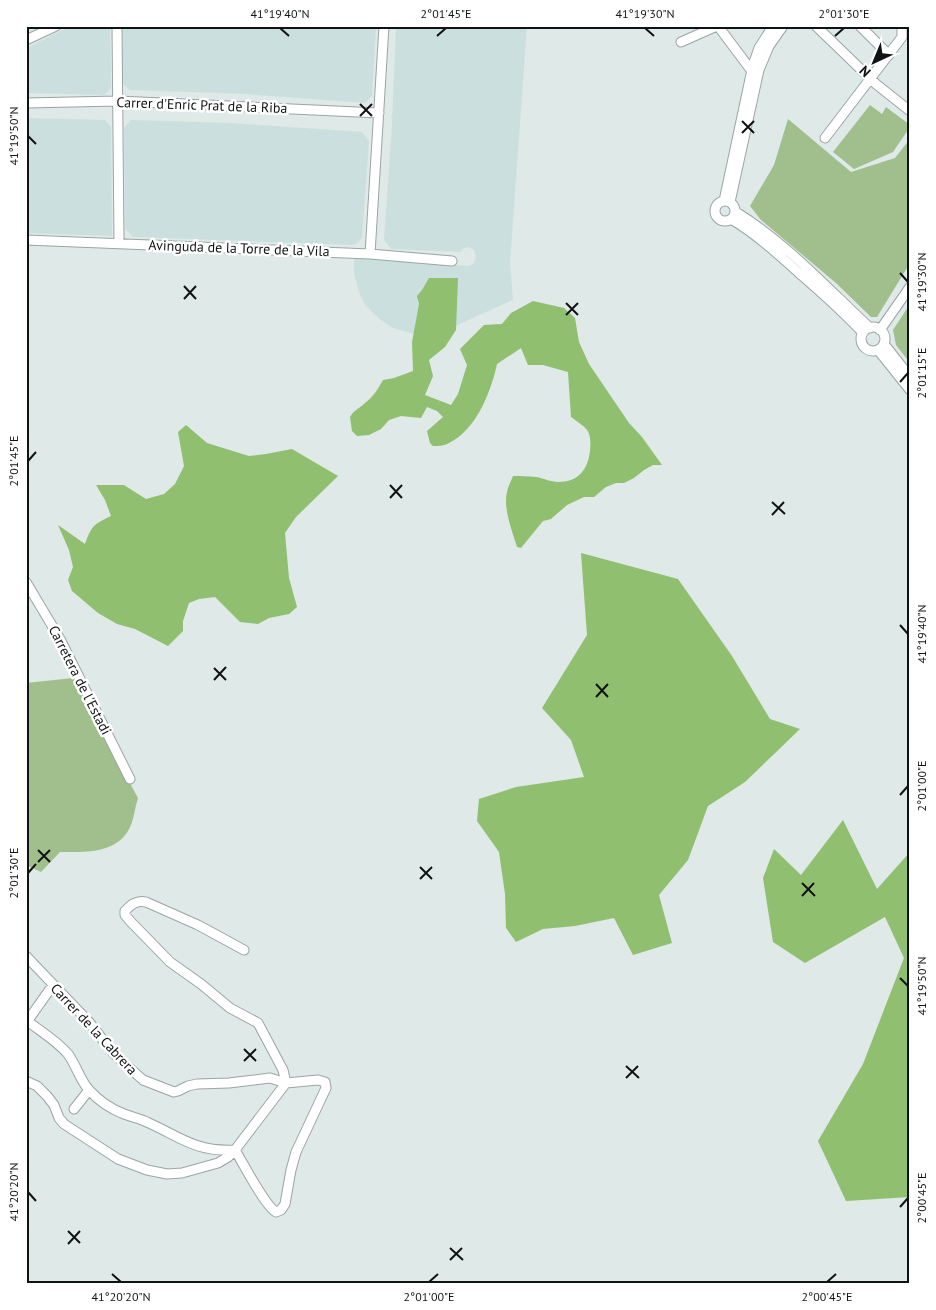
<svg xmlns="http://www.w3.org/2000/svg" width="936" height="1310" font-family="'PT Sans',sans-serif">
<rect width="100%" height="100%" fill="#dee9e8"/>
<!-- built -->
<path fill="#cbe0de" d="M71 26H110L111 88 104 95 26 93V48Z
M122 26H376L372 96 365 103 245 94 130 90 123 84Z
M396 26H527L510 263 513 300 444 331 415 334 403 331 391 327 381 320 372 312 364 303 359 292 354 274V256L386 260 469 266 473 264 476 257 474 250 468 247 464 248 460 252 391 249 384 240 392 124Z
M26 118 105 120 111 127 112 236 26 233Z
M131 120 231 123 362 132 369 141 362 238 356 244 351 245 133 237 125 229 124 128Z"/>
<!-- green -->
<path fill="#a0bf8d" d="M870 105 882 114 886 107 910 125V127L893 152 854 169 833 152Z
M788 119 851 172 895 158 910 139V263L877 317H871L836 283 761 220 750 206 774 165Z
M910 304V363L896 345 893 330Z
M73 678 138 798C135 807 134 817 131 825 119 854 87 852 60 852L41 872 26 865V683Z"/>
<!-- forest -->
<path fill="#8fbf6f" d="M429 278H458L456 330 445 347 429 360 433 376 425 395 451 405 458 394 467 365 460 349 484 325 502 324 511 313 533 301 564 308 575 318 579 342 589 364 629 423 642 437 662 465H653L644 470 634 478 624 483H616L606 487 594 497H584L567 505 551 519 543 521 521 548 517 547C512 531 503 508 507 492 508 487 511 481 513 476 520 476 528 476 536 477 543 478 551 482 558 482 579 482 588 469 590 451 592 429 587 429 571 417L568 372 543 365H528L521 348 497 364C491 392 476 430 449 443 444 446 438 446 433 446L430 443 427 431 443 417 437 411 427 407 421 418 401 416 389 420 381 429 369 435 357 436 352 431 350 417C355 409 359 409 365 403 373 397 378 389 383 380L394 378 413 371 412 342 419 304 417 296 422 290Z
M186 425 207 443 249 456 266 454 292 449 338 476 296 517 285 533 289 578 297 607 289 614 269 618 258 624 240 622 215 597 199 599 189 603 183 621V631L168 646 135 629 117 624 98 613 72 591 68 580 73 567 69 550 58 525 85 544C92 525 93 525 111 516L105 500 96 485H124L146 499 164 494 175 484 184 466 178 432Z
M581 553 678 579 732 656 770 719 800 729 745 782 708 806 688 860 659 895 672 943 633 955 614 918 575 926 543 929 516 942 506 928 505 894 499 852 477 821 479 799 516 787 584 777 571 740 542 708 587 635Z
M843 820 877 889 910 852V1197L846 1201 818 1141 863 1064 904 958 885 917 805 963 773 942 763 878 774 849 801 875Z"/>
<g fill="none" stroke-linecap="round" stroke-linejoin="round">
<!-- minor casing -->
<g stroke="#9aa5a4" stroke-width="11">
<path id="minor" d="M117 26 119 243
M718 26 751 70
M816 26 876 84 910 111
M860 26 889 55
M26 40 56 26
M681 42 717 26
M26 103 118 101 379 113
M825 138 902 37V26
M715 211a10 10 0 1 1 20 0a10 10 0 1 1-20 0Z
M724 201 753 65 759 48 773 26
M730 202 759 70 769 46 783 26
M736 212C786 243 827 288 870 328
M731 219C756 234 777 253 798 272 820 291 843 311 863 333
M26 240 370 254 452 261
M370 254 384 26
M861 339a12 12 0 1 1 24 0a12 12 0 1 1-24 0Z
M880 330 910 287
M884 344 910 377
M878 350 910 390
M26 582 60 639 130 779
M244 950 198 925 146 902C137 900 131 904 125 911V915L131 922 170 962 201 984 230 1008 258 1023 283 1070 286 1083
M26 956 89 1022 114 1054 143 1080 174 1092 178 1091 188 1086 197 1084 229 1083 270 1078 286 1083 318 1080 325 1082 326 1088 296 1152 291 1170 285 1204 281 1210 276 1212C265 1206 243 1163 235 1150
M26 1020C40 1031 56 1040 68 1054 76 1065 80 1080 89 1090 98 1100 111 1109 124 1114 132 1117 141 1119 149 1123 182 1138 196 1152 235 1150
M26 1023 53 985
M26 1081 37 1086 47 1096 54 1105 59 1118 64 1124 118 1159 147 1170 167 1174 182 1173 218 1163 228 1157 235 1150 286 1083
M74 1109 89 1090"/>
</g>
<!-- minor -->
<use href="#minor" stroke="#fff" stroke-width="9"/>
</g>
<!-- ticks -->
<path fill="none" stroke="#101313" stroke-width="2" d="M280 28 289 36M645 28 654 36M437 36 446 28M835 36 844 28M360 104 372 116M360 116 372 104M742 121 754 133M742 133 754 121M28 136 36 144M900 273 908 282M184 286 196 299M184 299 196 286M566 303 578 315M566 315 578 303M900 382 908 373M28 461 36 452M390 485 402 498M390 498 402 485M772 502 785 514M772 515 784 502M900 625 908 634M214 668 226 680M214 680 226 667M596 684 608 697M596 697 608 684M900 795 908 786M38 850 50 862M38 862 50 850M420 867 432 879M28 873 36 864M420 879 432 867M802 883 815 896M802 896 814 883M900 978 908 986M244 1049 256 1061M244 1061 256 1049M626 1066 639 1078M626 1078 638 1066M28 1192 36 1201M900 1207 908 1198M68 1231 80 1243M68 1244 80 1231M450 1248 463 1260M450 1260 462 1248M112 1274 121 1282M429 1282 438 1274M827 1282 836 1274"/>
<g text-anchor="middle" stroke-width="5" stroke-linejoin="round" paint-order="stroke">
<!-- street labels -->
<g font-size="14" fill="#101313" stroke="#fff">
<text transform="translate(202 105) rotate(2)" y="5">Carrer d'Enric Prat de la Riba</text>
<text transform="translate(239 248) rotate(2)" y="5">Avinguda de la Torre de la Vila</text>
<text transform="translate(80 680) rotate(63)" y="5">Carretera de l'Estadi</text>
<text transform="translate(94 1029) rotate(47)" y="5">Carrer de la Cabrera</text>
</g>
</g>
<!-- border -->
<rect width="936" height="1310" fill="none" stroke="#ffffff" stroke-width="55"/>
<!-- north arrow -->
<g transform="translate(874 62) rotate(224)" stroke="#ffffff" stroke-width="4" paint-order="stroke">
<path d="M0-4L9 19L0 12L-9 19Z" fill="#101313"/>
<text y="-8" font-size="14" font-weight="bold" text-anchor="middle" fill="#101313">N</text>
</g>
<rect x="28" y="28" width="880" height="1254" fill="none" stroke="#101313" stroke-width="2"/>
<g font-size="12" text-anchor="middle" fill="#101313">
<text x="280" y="18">41°19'40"N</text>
<text x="446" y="18">2°01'45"E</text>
<text x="645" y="18">41°19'30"N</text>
<text x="844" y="18">2°01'30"E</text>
<text transform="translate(14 136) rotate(-90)" y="4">41°19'50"N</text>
<text transform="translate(922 282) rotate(-90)" y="4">41°19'30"N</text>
<text transform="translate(922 373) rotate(-90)" y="4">2°01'15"E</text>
<text transform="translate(14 461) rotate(-90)" y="4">2°01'45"E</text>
<text transform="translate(922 634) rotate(-90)" y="4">41°19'40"N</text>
<text transform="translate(922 786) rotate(-90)" y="4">2°01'00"E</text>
<text transform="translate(14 873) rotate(-90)" y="4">2°01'30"E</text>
<text transform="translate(922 986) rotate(-90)" y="4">41°19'50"N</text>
<text transform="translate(14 1192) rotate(-90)" y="4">41°20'20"N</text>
<text transform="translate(922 1198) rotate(-90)" y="4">2°00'45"E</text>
<text x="121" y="1301">41°20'20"N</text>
<text x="429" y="1301">2°01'00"E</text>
<text x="827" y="1301">2°00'45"E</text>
</g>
</svg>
